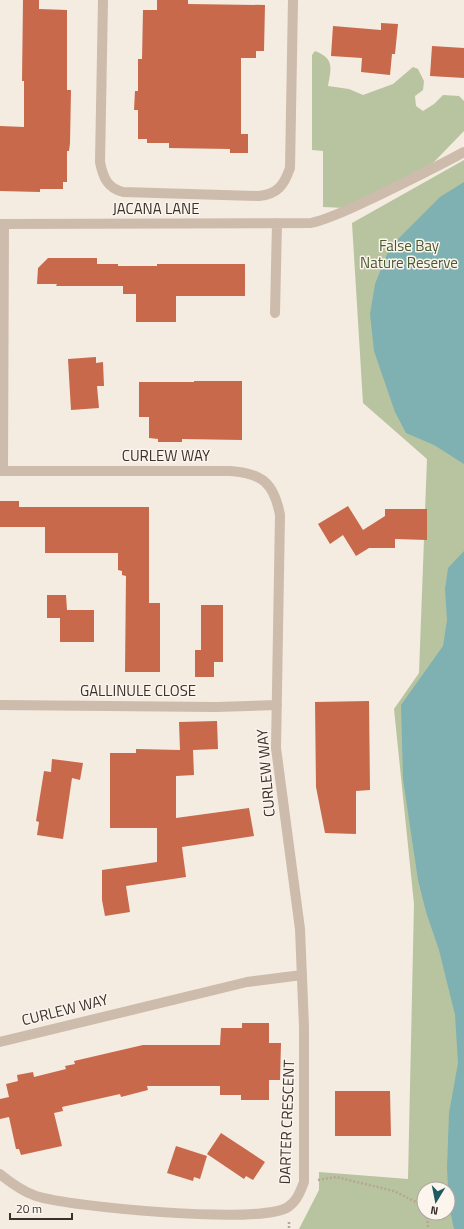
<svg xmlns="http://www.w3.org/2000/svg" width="464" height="1229" font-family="'Titillium Web',sans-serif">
<rect width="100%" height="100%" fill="#f4ebe1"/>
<!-- green -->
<path fill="#b8c4a0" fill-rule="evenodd" d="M315 51C335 59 331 68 328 86L349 89 363 95 393 84 413 67 418 69 424 81 423 90 415 96 416 106 423 111 434 104 443 95 459 96 464 101V131L433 163 345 208 323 207V151L312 150V55Z
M464 160V1229H299L319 1190V1172L408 1179 414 904 394 709 419 673 427 459 363 403 352 223ZM424 1189H448V1213H424Z"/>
<!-- water -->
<path fill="#7fb0b2" d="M464 182V464L434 445 406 433 395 412 374 351 370 314 375 284 390 247 440 197Z
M464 551V1229H454L449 1206 447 1168 449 1113 458 1063 455 1015 439 950 426 912 418 880 403 779 401 705 443 646 447 620 445 589 448 568Z"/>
<!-- building -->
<path fill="#c8694b" d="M23 0H39V9L67 10V90H71L70 143 69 151H67V182H63V189H40V192L0 191V126L24 127V81H22Z
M157 0H188V4L265 5 264 51H256V58H241V134H248V153H230V149L169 148V143H147V139H138V110H134L135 91H138V59H142L143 10H157Z
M381 23 398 24 395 54H392L390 75 361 72 362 58 331 56 333 26 381 30Z
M432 46 464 48V78L430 76Z
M48 258H97V264H118V266H157V264H245V296H176V322H136V294H123V286H56L57 284H37L38 268Z
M96 357V363L103 362 104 386H97L99 408 71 410 68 359Z
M194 381H242V440L182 439V442H158V439L149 438V417H139V382H194Z
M0 501H19V507H149V603H160V672H125L126 576 122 575V571L118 570V553H45V527H0Z
M348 506 363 530 385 516V509H427V540L395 539V548H369L356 556 343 535 330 544 318 524Z
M47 595H66L67 610H94V642H60V618H47Z
M201 605H223V662H214V677H195V650H201Z
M369 701 370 790 356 791V834L325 833 316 787 315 702Z
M217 721 218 749 193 750 194 775 176 776V818L249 808 254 836 182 847 186 877 126 886 130 912 105 916 102 900V870L157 862V828H110V753H136V749L180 750 179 722Z
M52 759 83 763 80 780 72 778 63 839 37 835 39 822 36 821 44 771 51 772Z
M242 1023H269V1043H281L280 1080H269V1100H241V1095H220V1086H147L148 1090 121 1097 120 1094 62 1107 63 1111 54 1113 62 1146 21 1155 19 1149H16L9 1117 0 1119V1099L9 1097 6 1084 18 1081 17 1075 33 1072 34 1077 66 1069 65 1066 75 1064 74 1061 143 1045H220L221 1028H242Z
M335 1091H390L391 1136H335Z
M221 1133 265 1162 253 1180 246 1176 244 1179 207 1154Z
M176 1146 207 1156 200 1179 194 1177 193 1181 167 1173Z"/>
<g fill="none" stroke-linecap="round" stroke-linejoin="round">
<!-- path -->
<path stroke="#b9a596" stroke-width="2.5" stroke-dasharray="2 2" stroke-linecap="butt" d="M318 1180 336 1177 394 1191 424 1206
M427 1213 428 1229
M289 1222V1229"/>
<!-- minor -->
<path stroke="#cdbbac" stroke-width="10" d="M103 0 100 162C103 177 107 188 123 192L259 196C278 194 284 185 290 168L293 0
M0 224 311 223C332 218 351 208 371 199 402 184 433 169 464 152
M275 313 277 223
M0 471H230C262 473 274 483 280 515L276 748 300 929 304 1027V1182C300 1192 297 1201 288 1207 262 1225 70 1207 36 1196 22 1191 11 1183 0 1174
M3 471 4 224
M0 705 216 707 277 705
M0 1042 247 982 302 975"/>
</g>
<g text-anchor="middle" stroke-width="3" stroke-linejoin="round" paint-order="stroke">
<!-- street labels -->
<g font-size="15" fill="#3b302b" stroke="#fbf5ee">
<text x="156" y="214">JACANA LANE</text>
<text x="166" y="461">CURLEW WAY</text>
<text x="138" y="696">GALLINULE CLOSE</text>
<text transform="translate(266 773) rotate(-95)" y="5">CURLEW WAY</text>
<text transform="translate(65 1010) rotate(-14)" y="5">CURLEW WAY</text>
<text transform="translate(287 1122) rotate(-88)" y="5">DARTER CRESCENT</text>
</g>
<!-- park labels -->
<g font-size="15" fill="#4a5a2e" stroke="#fbf5ee">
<text x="409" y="251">False Bay<tspan x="409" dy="17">Nature Reserve</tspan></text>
</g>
</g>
<!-- north arrow -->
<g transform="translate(436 1201) rotate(190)"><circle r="19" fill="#fbf5ee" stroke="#aea6a0"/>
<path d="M0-3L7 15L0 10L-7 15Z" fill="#1f5a5e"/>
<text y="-6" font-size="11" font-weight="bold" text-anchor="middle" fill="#3b302b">N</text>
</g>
<!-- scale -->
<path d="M10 1213v6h62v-6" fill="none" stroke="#3b302b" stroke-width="2"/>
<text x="16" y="1213" font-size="12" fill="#3b302b" stroke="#fbf5ee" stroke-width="3" paint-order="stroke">20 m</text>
</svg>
